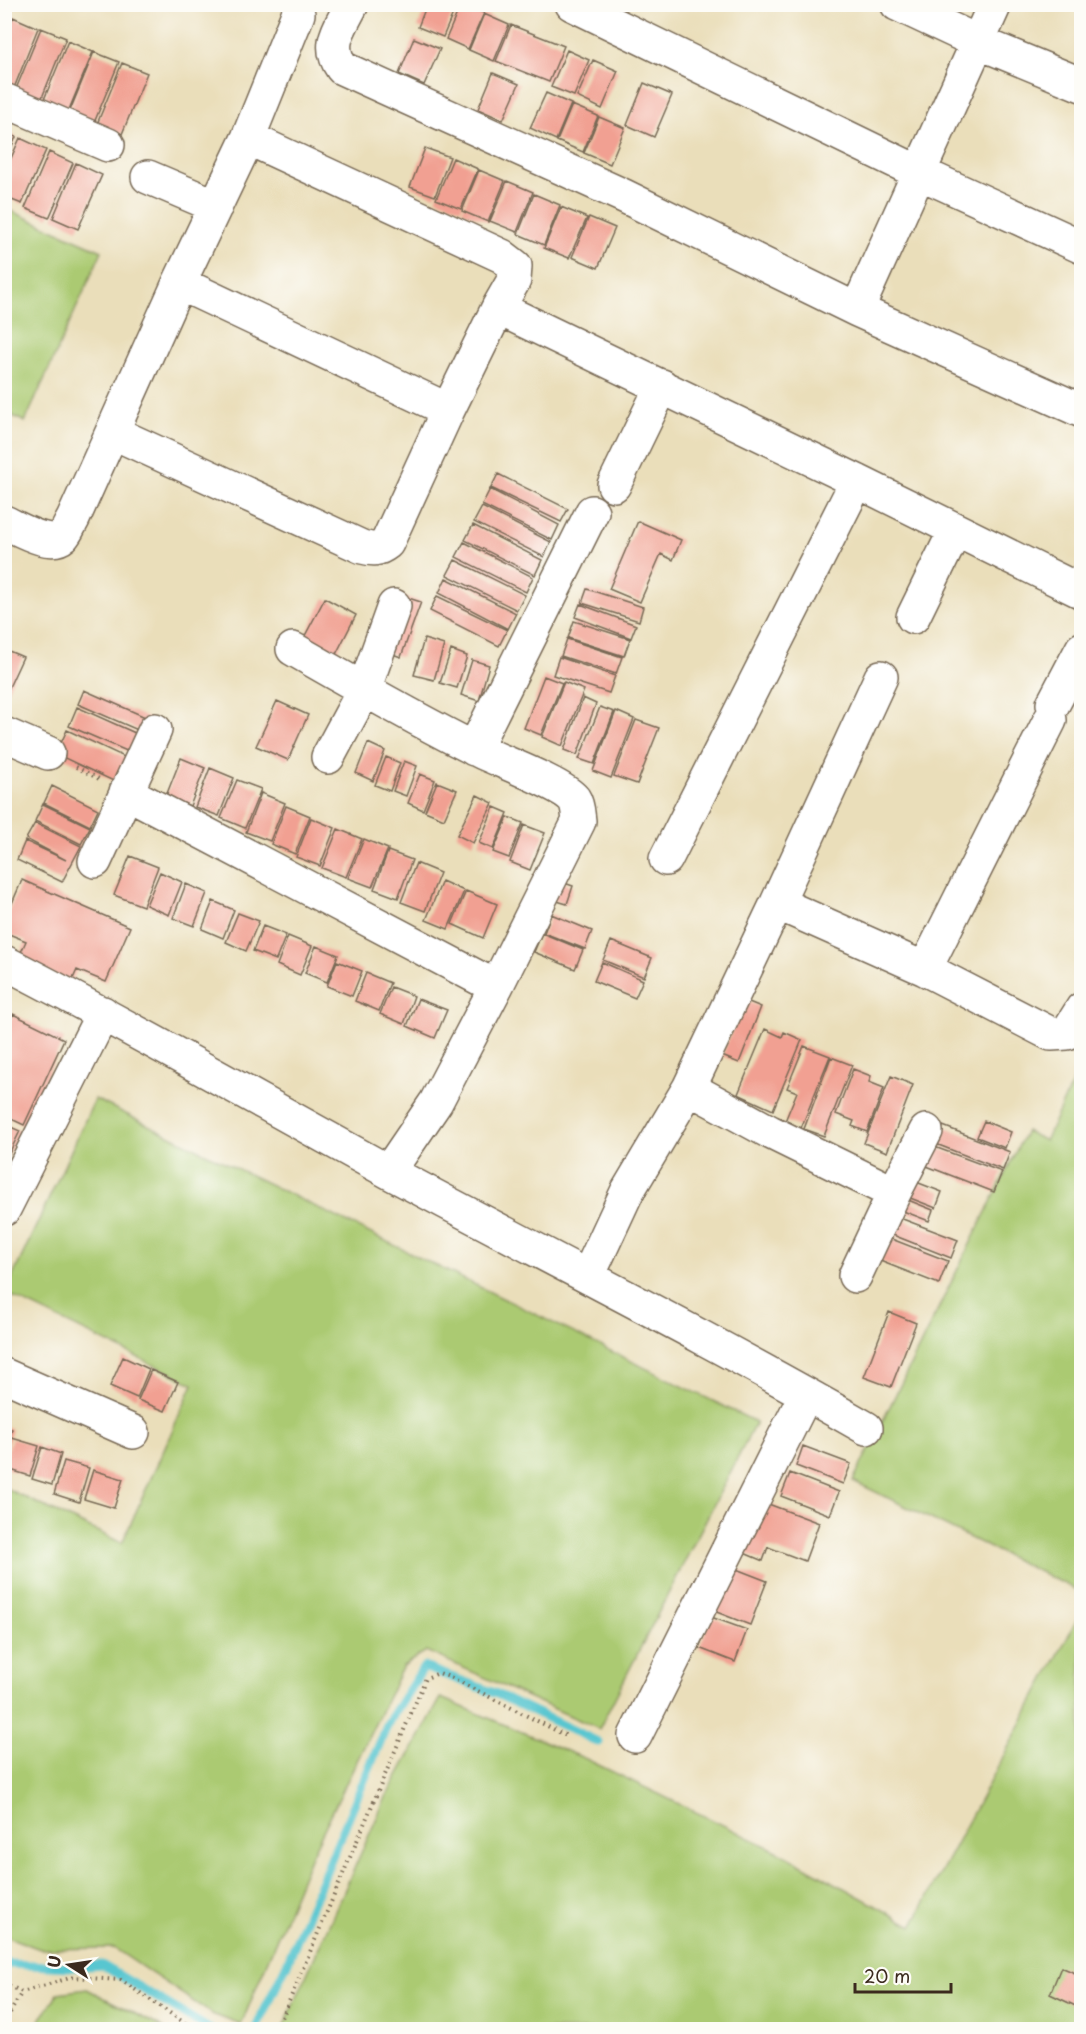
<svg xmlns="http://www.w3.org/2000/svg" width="1086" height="2034" font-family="'Playpen Sans',sans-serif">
<rect width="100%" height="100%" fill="#fdfcf7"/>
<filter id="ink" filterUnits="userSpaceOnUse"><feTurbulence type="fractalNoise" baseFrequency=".0167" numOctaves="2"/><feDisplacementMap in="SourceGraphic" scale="12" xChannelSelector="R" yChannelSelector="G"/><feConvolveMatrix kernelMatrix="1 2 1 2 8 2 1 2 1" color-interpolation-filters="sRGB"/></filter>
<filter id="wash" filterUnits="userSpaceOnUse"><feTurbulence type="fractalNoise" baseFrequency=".008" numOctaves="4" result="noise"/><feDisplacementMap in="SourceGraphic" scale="24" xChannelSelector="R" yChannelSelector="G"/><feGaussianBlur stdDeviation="1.35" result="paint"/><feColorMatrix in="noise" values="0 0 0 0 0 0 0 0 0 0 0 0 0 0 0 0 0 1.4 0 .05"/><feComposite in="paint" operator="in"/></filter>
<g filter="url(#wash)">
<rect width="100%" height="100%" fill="#eadeba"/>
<!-- green -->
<path fill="#abca72" stroke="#737a48" stroke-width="1.5" d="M4 208 102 251 25 422 5 412Z
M1081 1064V1592L853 1481 1026 1131 1045 1141Z
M95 1099 756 1422 599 1729 426 1651 403 1666 310 1858 241 2025 212 2014 114 1948 40 1949 5 1936V1488L122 1543 193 1384 5 1293Z
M1081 1612V2029L282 2030 386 1797 441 1698 586 1759 781 1853 912 1926Z
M87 1989 165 2029H34L58 1993Z"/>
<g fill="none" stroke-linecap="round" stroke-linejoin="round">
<!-- stream -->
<path stroke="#59c6d0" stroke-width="9" d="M4 1962 9 1964 72 1967 102 1965 211 2030
M255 2030 286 1966 389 1721 424 1667 497 1694 598 1742"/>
</g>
<g id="blocks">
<!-- building -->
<path fill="#f1a092" d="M427 4H457L443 37 418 27Z
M461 4 484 13 468 49 446 39Z
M484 14 509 25 494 61 469 50Z
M13 17 38 28 14 88 4 85V38Z
M511 25 564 46 549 82 496 61Z
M41 28 66 38 41 100 16 89Z
M414 38 440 49 424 85 399 74Z
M68 41 93 52 68 112 43 102Z
M567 50 589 60 574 96 551 87Z
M94 52 119 62 94 123 69 113Z
M593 60 618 71 602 109 577 97Z
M122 63 147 73 122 134 97 124Z
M493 73 519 84 503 120 478 109Z
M644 83 672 95 654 137 627 125Z
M546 93 571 104 556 140 530 128Z
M572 105 598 116 583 152 557 141Z
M599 117 625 128 610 164 584 153Z
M4 131 16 137 4 163Z
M20 138 46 150 22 204 4 197V174Z
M425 148 450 157 435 196 410 187Z
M49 152 73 163 49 218 25 208Z
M453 158 478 169 461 209 436 199Z
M76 163 102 175 78 229 53 218Z
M479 170 505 181 488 222 462 211Z
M507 181 533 192 517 232 490 221Z
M534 194 560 205 544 245 518 234Z
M561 207 587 218 569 258 544 248Z
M589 217 615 228 598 268 572 257Z
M498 474 568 509 561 522 491 488Z
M490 489 559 525 552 540 482 505Z
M482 507 551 542 544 557 474 522Z
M638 521 681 540 673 560 661 554 640 602 609 589Z
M473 525 542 560 535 575 465 540Z
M464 542 533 577 526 592 456 557Z
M455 560 525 595 517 610 447 575Z
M446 578 516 613 508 629 439 593Z
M587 589 643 607 639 621 582 603Z
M399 595 421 602 401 657 381 650Z
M437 596 507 630 499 646 430 611Z
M325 598 356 615 331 664 299 647Z
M580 604 636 625 631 638 575 617Z
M574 621 630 639 624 656 568 638Z
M424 639 444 645 434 680 414 675Z
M567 639 622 657 616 674 561 656Z
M4 649 23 657 4 698Z
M451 650 467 656 457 688 440 683Z
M559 657 615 676 609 693 553 675Z
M472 660 489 665 479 701 461 695Z
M544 676 562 683 541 735 524 728Z
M564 682 584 690 562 746 542 737Z
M84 690 152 720 147 734 78 704Z
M583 698 596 704 577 755 564 750Z
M277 701 308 715 288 760 256 746Z
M77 707 144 737 136 755 69 726Z
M600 707 614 712 594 764 579 759Z
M616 711 634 719 611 778 593 771Z
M636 720 659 728 637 784 614 776Z
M67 730 133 761 122 785 56 754Z
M368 743 385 751 373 781 356 773Z
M386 757 400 763 390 791 375 785Z
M181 758 205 768 190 806 166 796Z
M404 761 417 766 406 796 393 791Z
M210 768 234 778 219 816 195 807Z
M420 774 435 780 423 810 408 803Z
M237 780 261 789 245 828 221 818Z
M437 782 457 790 444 819 425 811Z
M52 786 98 809 90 826 44 803Z
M261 793 285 803 270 841 246 832Z
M477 795 493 803 473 843 457 835Z
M43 804 90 827 81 844 35 821Z
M286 806 310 816 295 854 271 844Z
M494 807 508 813 493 849 479 843Z
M508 817 523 823 509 858 493 852Z
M311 818 335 828 320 866 296 857Z
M35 823 81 846 62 882 17 860 25 841 66 860 26 839Z
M524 825 545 833 530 870 510 862Z
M338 829 362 839 346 877 322 868Z
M364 839 388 849 372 887 348 878Z
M388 851 412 860 398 898 374 889Z
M130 856 158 867 143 906 114 895Z
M416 863 440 873 425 911 401 902Z
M160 872 182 882 169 915 146 905Z
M553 879 573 886 567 904 547 898Z
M22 880 130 927 106 982 77 970 71 983 18 959 26 941 4 932V922Z
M442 881 464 891 448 929 426 920Z
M186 884 207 893 194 926 173 918Z
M466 891 497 904 483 938 452 924Z
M213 901 234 910 223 938 202 929Z
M238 913 259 921 246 951 226 942Z
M551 914 592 931 585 949 544 933Z
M263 926 286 935 276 960 253 951Z
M542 933 583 950 575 969 534 952Z
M288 936 312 946 300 975 277 965Z
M611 941 652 958 644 977 603 960Z
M316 946 338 955 327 982 305 973Z
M337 961 362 971 352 996 327 986Z
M602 962 643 980 635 998 594 981Z
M366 973 390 983 379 1011 355 1001Z
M391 987 414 996 404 1024 380 1014Z
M418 999 447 1010 435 1038 407 1026Z
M744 1000 761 1007 739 1063 722 1056Z
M13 1014 64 1039 24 1125 5 1116V1032Z
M765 1029 782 1037 784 1032 802 1040 773 1110 738 1094Z
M804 1046 830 1056 801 1128 785 1121 797 1092 787 1088Z
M831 1057 852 1065 824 1136 804 1129Z
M853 1069 871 1076 869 1082 884 1088 867 1132 852 1126 854 1121 836 1114Z
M891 1076 913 1085 887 1152 864 1143Z
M984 1121 1011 1132 1005 1148 977 1137Z
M4 1124 20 1131 4 1164Z
M943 1126 1010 1152 1003 1170 936 1144Z
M932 1146 1002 1172 994 1192 924 1165Z
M911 1180 942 1192 936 1208 905 1196Z
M903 1198 933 1210 929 1221 898 1209Z
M900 1218 958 1240 951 1258 893 1235Z
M889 1238 948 1261 939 1284 880 1261Z
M889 1312 916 1323 891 1387 864 1377Z
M123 1357 149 1369 137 1398 110 1386Z
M151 1370 178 1382 165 1411 138 1400Z
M4 1427 12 1429 5 1453H4Z
M12 1438 39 1446 30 1476 4 1468V1462Z
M803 1446 851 1464 843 1484 796 1466Z
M42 1447 61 1454 52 1485 32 1479Z
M64 1461 89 1468 79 1502 54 1494Z
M93 1470 123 1479 114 1508 84 1499Z
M790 1473 839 1492 830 1515 781 1496Z
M763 1502 819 1523 805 1561 768 1547 763 1561 744 1553Z
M731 1567 767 1581 750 1625 714 1611Z
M711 1617 747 1630 735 1662 699 1648Z
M1061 1967 1082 1976V2009L1050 1994Z"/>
</g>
</g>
<g filter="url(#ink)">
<use href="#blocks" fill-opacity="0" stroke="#786955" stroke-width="1.5"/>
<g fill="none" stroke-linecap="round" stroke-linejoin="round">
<!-- minor casing -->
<g stroke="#786955" stroke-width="36">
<path id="minor" d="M352 4C341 27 325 44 342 68L624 196 857 310 1082 411
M572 4 920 173 1082 247
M897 4 978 42 1082 85
M4 100 108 145
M148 177 216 206
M179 283 448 410
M498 308 857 481 1082 592
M857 310 995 4
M112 432 362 547C373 550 378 550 387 543L448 410 498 308 514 280 515 266 502 256 248 138
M614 485 662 386
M4 522C18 528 50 548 63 536 67 532 70 524 73 519L179 283 248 138 298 14
M913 617 955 531
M293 649C352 683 411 717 473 748 494 759 561 783 574 799 578 805 578 814 579 821L496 987 436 1102 389 1171
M1053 704 1082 649
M4 734 48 753
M474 749 592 512
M328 757 364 690 394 606
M126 792 496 987
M666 859 857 481
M95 861 155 730
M777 903 881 677
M4 962C135 1029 261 1102 389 1172 548 1257 709 1338 866 1428
M925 969 1050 720
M689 1088 770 1132 894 1193 855 1276
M894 1193 926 1131
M4 1209 103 1013
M588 1276 627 1192 689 1088 777 903 925 969 1051 1034 1067 1033 1082 1009
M4 1375 133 1432
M635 1736 806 1394"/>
</g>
<!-- path -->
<path stroke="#786955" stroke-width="4" stroke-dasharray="1.5 4.5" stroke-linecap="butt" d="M76 767 99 779
M4 1983 22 1992 73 1977 121 1980 195 2030
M4 2023 22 1992
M269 2030 282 2018 426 1678 439 1673 452 1678 569 1737"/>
<!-- minor -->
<use href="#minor" stroke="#fff" stroke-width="33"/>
</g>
</g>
<!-- margin -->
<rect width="1086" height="2034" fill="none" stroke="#fdfcf7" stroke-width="24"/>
<!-- north arrow -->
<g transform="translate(69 1965) rotate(282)" stroke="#fdfcf7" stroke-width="4.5" paint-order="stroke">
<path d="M0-4.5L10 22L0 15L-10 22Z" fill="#3b2a1e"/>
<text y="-9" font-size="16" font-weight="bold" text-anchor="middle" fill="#3b2a1e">U</text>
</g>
<!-- scale -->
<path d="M855 1983v9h96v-9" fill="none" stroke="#3b2a1e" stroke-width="3"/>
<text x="864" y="1983" font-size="18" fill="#3b2a1e" stroke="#fdfcf7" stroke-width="4.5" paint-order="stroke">20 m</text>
</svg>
